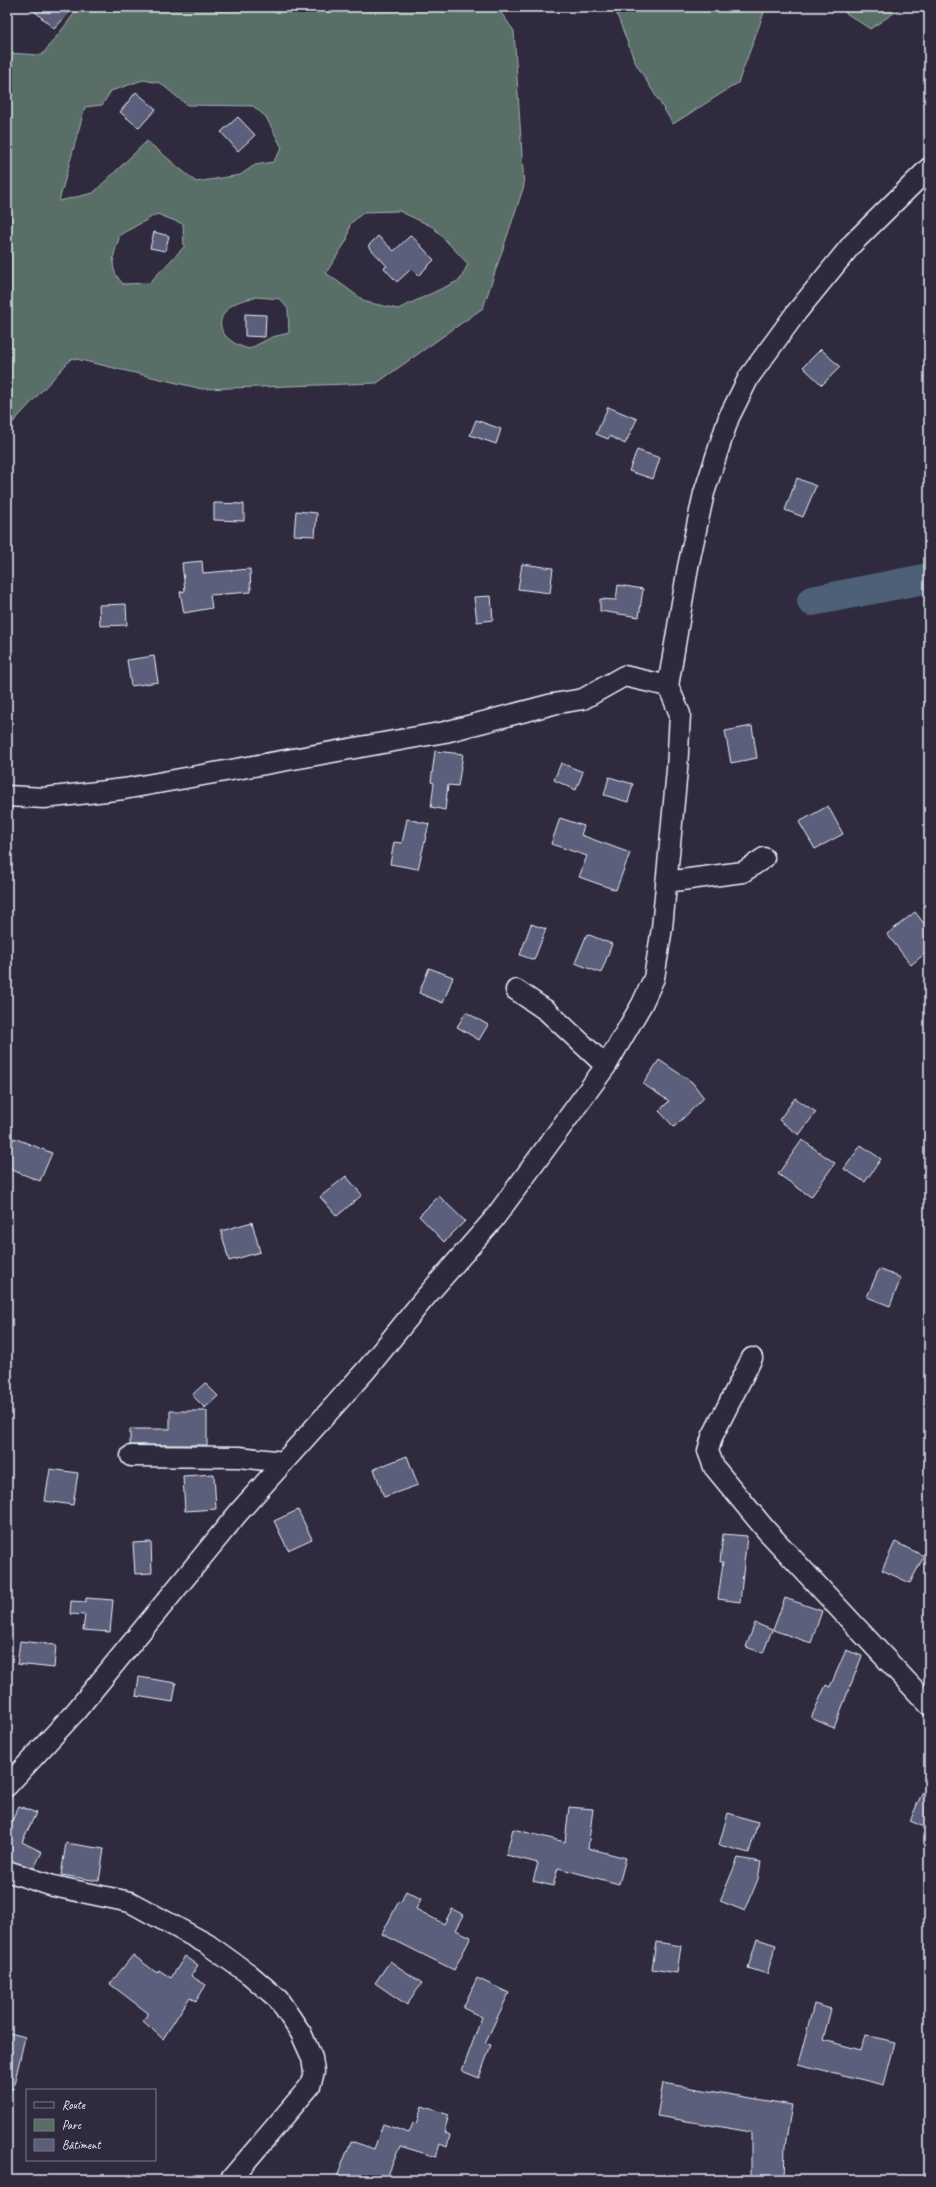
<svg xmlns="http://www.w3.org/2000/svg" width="936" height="2187" font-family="Caveat,sans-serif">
<rect width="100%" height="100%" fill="#2f2a3d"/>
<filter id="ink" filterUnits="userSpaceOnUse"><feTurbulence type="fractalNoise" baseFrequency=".025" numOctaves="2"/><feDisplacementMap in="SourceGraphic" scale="8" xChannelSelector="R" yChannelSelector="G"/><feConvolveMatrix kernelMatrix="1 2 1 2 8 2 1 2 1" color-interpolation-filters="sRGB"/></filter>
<g filter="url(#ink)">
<!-- green -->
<path fill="#5a6e68" stroke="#a1b0b0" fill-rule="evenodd" d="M72 7H497L514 31 524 186 483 308 377 383 202 389 72 358 7 429V53L42 55C53 40 65 27 75 12ZM143 80 160 83 187 105 253 106 266 117 282 148 273 162 255 165 240 175 196 182 147 141 93 193 59 201 85 107 102 105 111 91ZM399 211 433 227 468 264 460 280 398 309 366 302 326 273 347 240 350 224 364 212ZM157 214 183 224 184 247 149 283 123 284C107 267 114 255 120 235ZM256 297 280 299 288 309 289 333 272 337 249 349C226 343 208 324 232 305 238 301 249 299 256 297Z
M614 7H903L870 29 840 9 765 10 738 83 673 124 635 62Z"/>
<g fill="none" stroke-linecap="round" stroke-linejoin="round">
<!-- river -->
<path stroke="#4d6178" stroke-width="30" d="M812 601 929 578"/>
</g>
<!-- building -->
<path fill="#5b5e7b" stroke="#e8f1f8" d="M30 7H62L69 13 54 29Z
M136 92 156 109 139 128 120 112Z
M238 117 255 135 238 151 221 132Z
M154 232 169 236 165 251 150 248Z
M411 235 434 260 418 276 411 269 397 282 384 268 387 266 368 246 378 236 394 251Z
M245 314 266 315 265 337 245 336Z
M821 349 840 367 822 385 803 367Z
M608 407 637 419 625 444 610 436 608 439 596 434Z
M476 420 501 429 496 444 470 435Z
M637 450 660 458 653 479 629 471Z
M797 478 816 486 803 517 785 510Z
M214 503 244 504V521L214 520Z
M296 511 317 513 315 536 294 535Z
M202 561 203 573 250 569 251 592 210 595 212 608 184 613 180 592 185 591 182 563Z
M522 564 553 568 550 593 518 589Z
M618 585 643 589 639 617 600 611V599L616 600Z
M491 596 493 620 477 622 474 597Z
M126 604 127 625 100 626 99 605Z
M154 656 158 682 131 686 127 660Z
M752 726 757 758 731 763 725 731Z
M435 751 463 754 458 786 448 785 445 810 431 807 434 783 431 782Z
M561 763 583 772 576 790 554 780Z
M609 777 633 784 628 802 604 795Z
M828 806 843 834 815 849 799 822Z
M560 818 584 826 581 835 630 853 616 890 579 877 587 856 551 844Z
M407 819 429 824 418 869 390 864 394 842 402 843Z
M915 912 929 930V950L911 965 887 934Z
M531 924 546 929 534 960 520 955Z
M587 934 612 944 601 973 575 963Z
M429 968 453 977 443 1003 419 993Z
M466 1012 488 1025 479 1040 457 1027Z
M659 1060 692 1082 704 1098 674 1127 659 1111 669 1101 643 1084Z
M795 1098 816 1112 799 1135 779 1120Z
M14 1138 52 1153 40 1181 7 1168V1155Z
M802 1140 835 1163 811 1197 778 1174Z
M861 1145 881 1159 865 1182 844 1169Z
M346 1176 362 1195 337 1216 320 1197Z
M439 1196 465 1221 444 1242 419 1216Z
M252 1222 260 1252 229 1261 221 1231Z
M879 1269 901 1278 890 1306 867 1297Z
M205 1383 218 1396 205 1408 192 1395Z
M170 1411H207V1445H130V1429H170Z
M407 1456 418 1485 384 1497 374 1469Z
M50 1469 78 1473 73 1505 45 1501Z
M214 1474 216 1509 185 1511 183 1476Z
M298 1510 312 1539 288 1550 274 1521Z
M723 1534 747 1536 740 1602 718 1599 723 1562H720Z
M151 1542 152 1573 135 1574 133 1543Z
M895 1542 924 1556 910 1583 882 1570Z
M86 1598 113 1600 110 1632 83 1630 85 1615 70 1614 71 1601 86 1602Z
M785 1598 822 1611 811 1643 773 1630Z
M755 1623 772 1630 763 1653 746 1647Z
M20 1641 56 1645 54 1668 17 1664Z
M846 1650 862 1656 834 1728 811 1718 826 1685 830 1687Z
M139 1677 176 1683 173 1702 136 1696Z
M929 1777V1829L910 1821Z
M19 1806 36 1813 22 1842 42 1852 34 1868 7 1860V1831Z
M569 1807 593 1809 588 1848 626 1858 619 1884 558 1868 553 1886 533 1881 538 1863 506 1855 513 1829 565 1842Z
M728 1813 758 1822 749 1853 719 1845Z
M66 1843 104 1849 99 1881 61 1875Z
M738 1858 761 1862 758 1879 745 1911 720 1901Z
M406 1891 421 1899 416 1909 444 1924 452 1909 464 1915 456 1930 471 1937 454 1970 382 1934 399 1901 401 1902Z
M757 1939 776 1945 767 1974 748 1968Z
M656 1942 681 1946 677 1973 652 1969Z
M133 1955 157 1973 159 1970 171 1978 185 1956 198 1965 191 1976 206 1985 196 2001 190 1997 163 2039 143 2021 148 2013 110 1984Z
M390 1961 422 1983 407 2005 375 1983Z
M477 1978 509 1993 485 2043 491 2045 479 2078 462 2071 482 2017 463 2008Z
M814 2004 831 2009 823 2040 861 2050 865 2035 895 2042 884 2085 798 2064Z
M10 2033 25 2037 13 2089H7V2049Z
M663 2083 792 2105 785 2146 784 2180H751V2132L657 2116Z
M422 2106 449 2115 444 2132 450 2135 447 2147 440 2144 436 2157 400 2146 386 2180H345L337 2177 351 2141 374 2149 383 2124 409 2133 413 2123 416 2124Z"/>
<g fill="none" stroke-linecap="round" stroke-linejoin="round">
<!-- minor casing -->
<g stroke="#e8f1f8" stroke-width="23">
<path id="minor" d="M7 796 44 798 124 789 445 732 553 704 583 699 624 676 668 686
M666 882 743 872 764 858
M516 990 547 1011 606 1066
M752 1358 712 1437 708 1451 714 1467 766 1530 929 1705
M131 1456 239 1457 284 1462
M7 1786 76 1711 239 1512 367 1369 423 1300 493 1220 606 1066 642 1004 654 978 662 928 677 770 680 714 668 686 688 567 704 493 729 417 749 377 796 313 853 243 929 168
M7 1871 53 1886 130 1902 207 1944 249 1974 278 1999 301 2033 312 2058 314 2072 310 2086 230 2180"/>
</g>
<!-- minor -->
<use href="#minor" stroke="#2f2a3d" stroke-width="20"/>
</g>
</g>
<!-- margin -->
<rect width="936" height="2187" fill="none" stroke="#2f2a3d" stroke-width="24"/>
<rect x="12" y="12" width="912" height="2163" fill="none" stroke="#e8f1f8" stroke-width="1.5" filter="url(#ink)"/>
<!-- legend -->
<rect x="26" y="2089" width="130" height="72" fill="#2f2a3d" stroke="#797a88"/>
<rect x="34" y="2102" width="20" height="6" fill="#2f2a3d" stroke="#797a88"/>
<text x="62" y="2109" font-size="12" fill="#e8f1f8">Route</text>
<rect x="34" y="2119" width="20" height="12" fill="#5a6e68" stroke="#797a88"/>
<text x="62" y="2129" font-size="12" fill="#e8f1f8">Parc</text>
<rect x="34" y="2139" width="20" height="12" fill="#5b5e7b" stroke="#797a88"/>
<text x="62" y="2149" font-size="12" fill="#e8f1f8">Bâtiment</text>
</svg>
